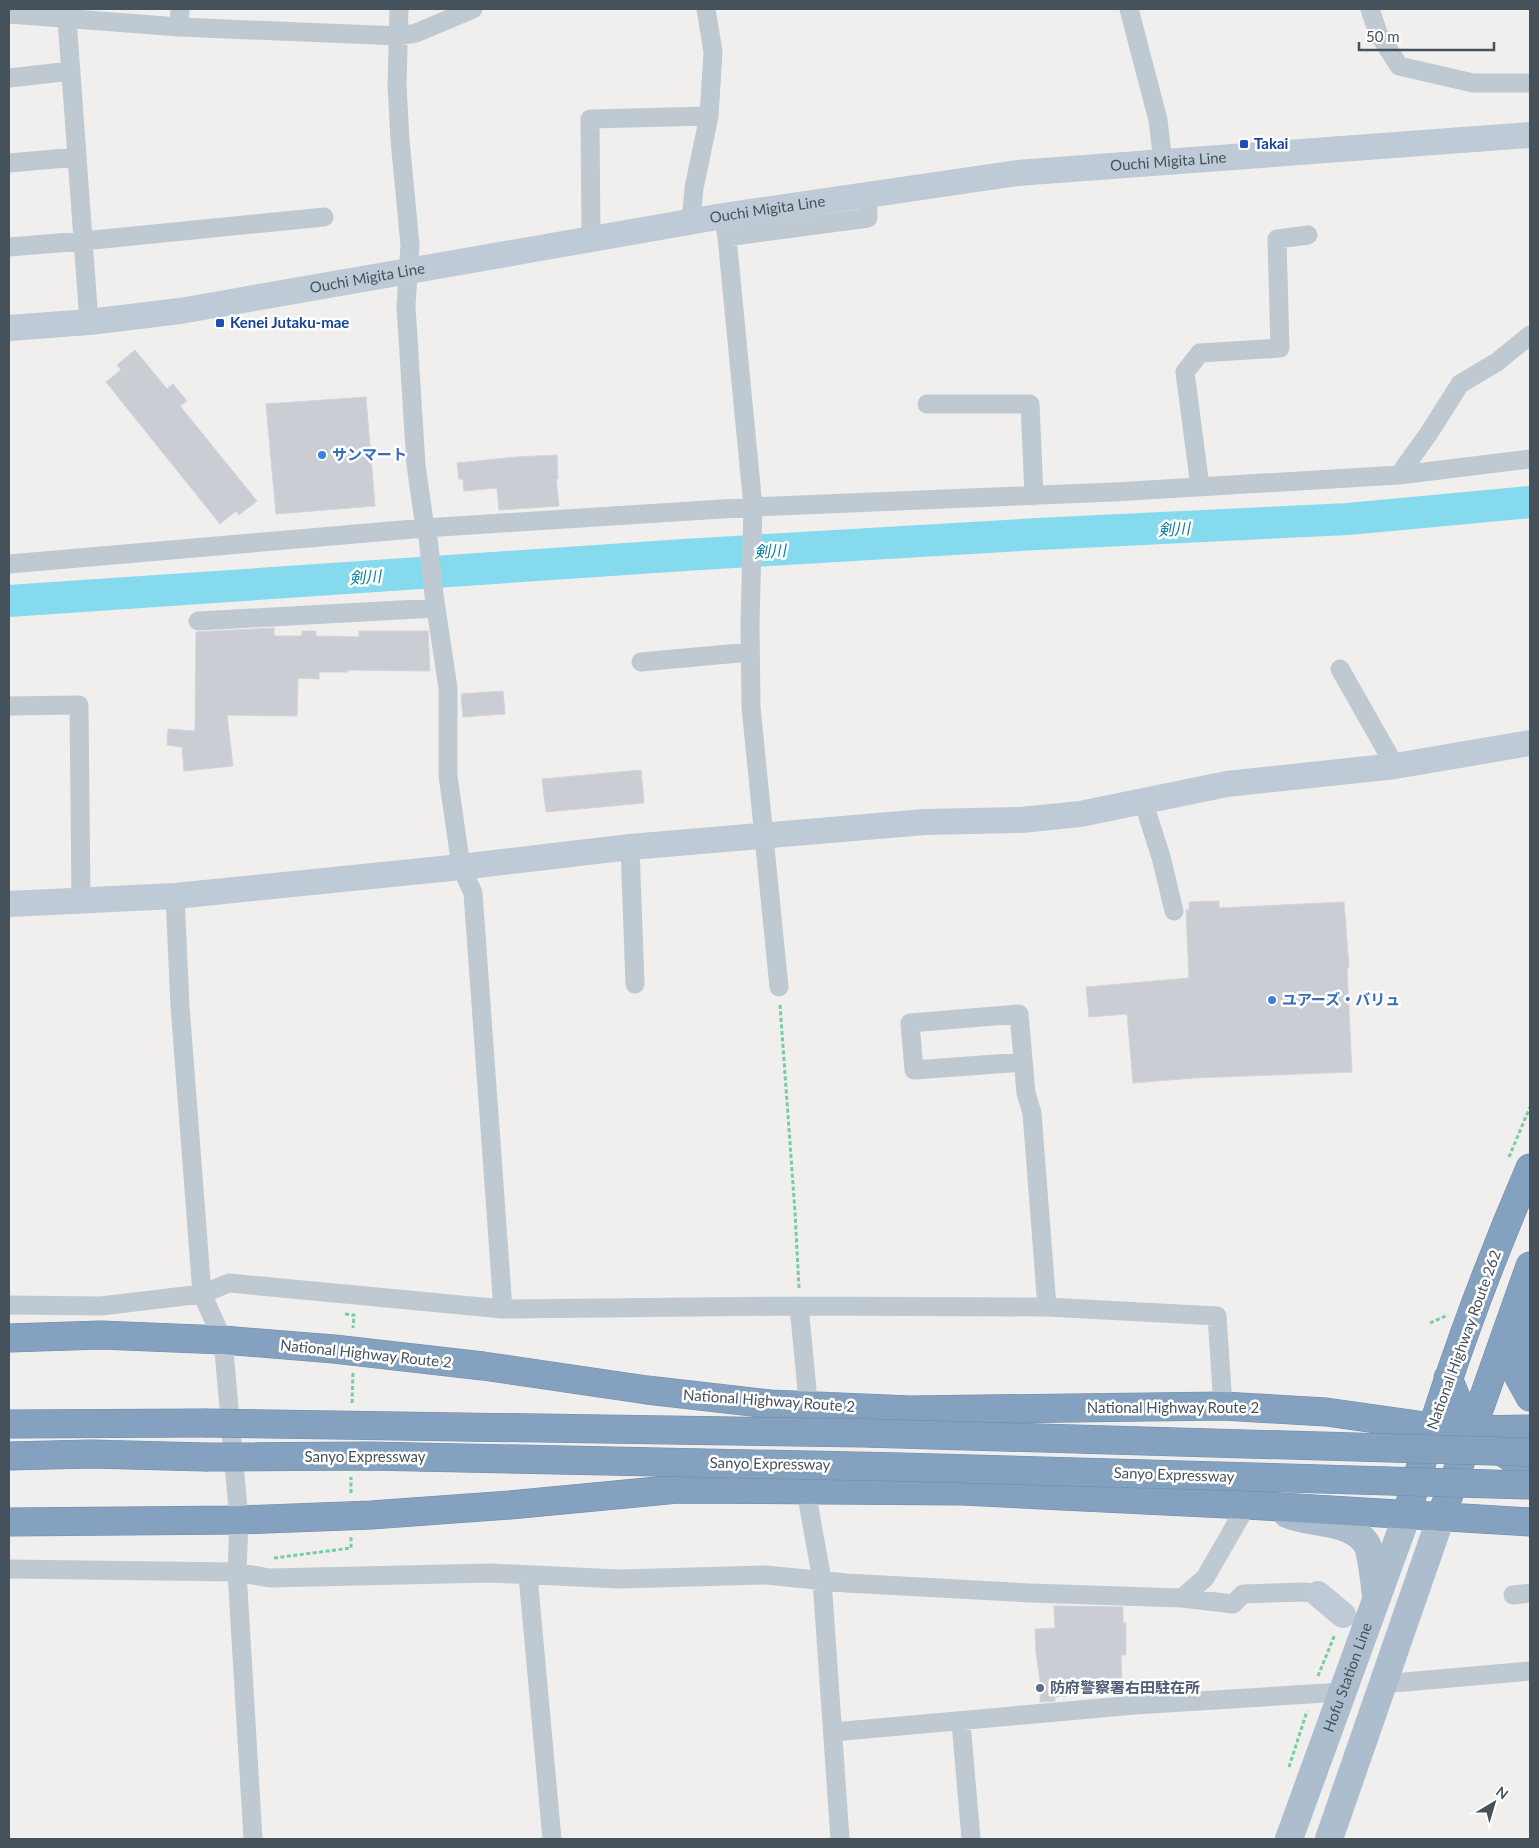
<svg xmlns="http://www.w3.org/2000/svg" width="1539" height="1848" font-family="Lato,'Noto Sans JP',sans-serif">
<rect width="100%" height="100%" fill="#f1eeee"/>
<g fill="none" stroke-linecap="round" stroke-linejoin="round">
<!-- river -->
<path stroke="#86daee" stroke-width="32" d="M9 601 684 555 1038 534 1348 519 1530 502"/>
</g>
<!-- building -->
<path fill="#cacdd3" stroke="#d2d4da" d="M135 350 167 389 173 384 187 401 180 406 257 501 239 515 236 511 220 524 106 382 121 370 117 365Z
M366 397 375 506 276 514 266 404Z
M557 455 558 479H556L559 506 499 510 497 488 464 491 463 479H459L457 463 516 457Z
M274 628V636H302V631H316V636L359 637V631H428L430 671 348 670V672H319V679L298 678 297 716 227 715 233 766 184 771 182 747 167 745 168 729 195 731 196 632Z
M503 691 505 714 463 717 461 694Z
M641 770 644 803 546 812 542 779Z
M1219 901V908L1344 902 1349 968H1347L1352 1072 1194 1078 1133 1083 1127 1014 1089 1017 1086 987 1189 978 1186 910H1189V902Z
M1054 1606 1123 1607V1623H1126V1655H1121L1122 1684 1070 1685V1690L1067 1691 1068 1696 1055 1697V1701L1040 1702V1695H1042L1036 1653 1035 1629 1055 1628Z"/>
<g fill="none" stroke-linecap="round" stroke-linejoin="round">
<!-- highway casing -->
<g stroke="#6f8caa" stroke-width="29">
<path id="highway" d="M1525 1317 1519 1342V1377L1530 1397
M9 1338 101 1335 223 1340 334 1349 483 1366 647 1390 770 1404 910 1410 1223 1406 1326 1412 1432 1427 1472 1430 1530 1429
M1448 1378C1453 1390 1458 1403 1464 1414 1478 1438 1507 1456 1530 1469
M9 1424 204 1423
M9 1456 91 1454 205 1457
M1410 1503C1442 1389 1483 1277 1530 1168
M1441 1517 1530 1266
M9 1522 239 1520 371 1515 510 1505 678 1489 963 1491 1247 1505 1530 1522"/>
</g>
<!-- path -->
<path stroke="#71cfa0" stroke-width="3" stroke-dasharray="4 2.5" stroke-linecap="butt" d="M780 1005 795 1212 799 1288
M1509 1157 1530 1107
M345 1314 354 1315 353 1328
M1430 1323 1448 1315
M352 1403 353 1372
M351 1493V1477
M274 1558 351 1548V1537
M1318 1676 1335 1634
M1289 1767 1307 1711"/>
<!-- street -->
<path stroke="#bec9d1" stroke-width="19" d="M399 9 397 85 400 140 410 245 406 306 416 465 425 528 428 537 434 595 448 688V776L461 867 473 893 503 1309
M1129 9 1158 120 1163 162
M1370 9 1378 33 1399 66 1473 83H1530
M9 14 179 27 399 36 416 33 473 9
M67 19 89 322
M179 27 180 9
M9 78 71 71
M9 163 77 157
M723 216 727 237 753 507 750 624 751 707 779 987
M691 221 694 188 709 116 713 52 706 9
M727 237 868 218 867 194
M591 238 590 119 709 116
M9 247 83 241 324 217
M927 404H1030L1034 496
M1399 475 1429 433 1460 384 1497 362 1530 335
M1200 487 1185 372 1200 353 1280 348 1277 239 1308 235
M9 564 425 528 753 507 1114 492 1399 475 1530 459
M198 621 436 608
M641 662 750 652
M1340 669 1395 766
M9 706 79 705 81 900
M1143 801 1161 857 1174 911
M630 847 635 984
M175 896 180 1006 202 1294 223 1340 239 1520 237 1572 253 1839
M1023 1062 914 1070 910 1023 1019 1014 1026 1093 1032 1113 1047 1307
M9 1305 101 1306 202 1294 229 1283 503 1309 799 1306 1047 1307 1217 1316 1223 1406
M799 1306 807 1390
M808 1502 822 1580 840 1839
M9 1569 237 1572 269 1578 491 1573 619 1579 766 1575 846 1583 1030 1593 1182 1598 1233 1604 1243 1594 1304 1592 1318 1594
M528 1576 552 1839
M1513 1595 1530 1593
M1182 1598 1205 1578 1247 1505
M1382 1684 1530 1671
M961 1722 971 1839
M833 1732 1135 1705 1342 1692"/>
<!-- secondary -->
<g stroke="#becad6" stroke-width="26">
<path id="s1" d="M9 328 89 322 180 311 723 216 1017 173 1530 135"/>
<path d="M9 904 175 896 461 867 630 847 925 822 1021 820 1080 814 1227 784 1395 766 1530 743"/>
<path d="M1318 1594 1343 1615"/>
</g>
<!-- primary -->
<g stroke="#acbece" stroke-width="28">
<path d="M1287 1514C1311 1525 1350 1519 1366 1543 1371 1550 1375 1586 1376 1597"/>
<path id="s2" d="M1289 1839 1407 1515"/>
<path d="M1329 1839 1441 1517"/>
</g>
<!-- highway -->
<use href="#highway" stroke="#84a1bf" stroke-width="28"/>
<!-- highway-bridge casing -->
<g stroke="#6f8caa" stroke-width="29" stroke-linecap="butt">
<path id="highway-bridge" d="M204 1423 864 1433 1530 1452
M205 1457 369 1456 901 1467 1530 1485"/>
</g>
<!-- highway-bridge -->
<use href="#highway-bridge" stroke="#84a1bf" stroke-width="28"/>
</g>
<!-- markers -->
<g fill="#1a4fb4" stroke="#fff" stroke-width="2">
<rect x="1239" y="139" width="10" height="10" rx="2.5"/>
<rect x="215" y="318" width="10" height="10" rx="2.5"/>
</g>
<g fill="#3f7fe0" stroke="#fff" stroke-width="2">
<circle cx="322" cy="455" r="5"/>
<circle cx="1272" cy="1000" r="5"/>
</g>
<circle fill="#5c6f8a" stroke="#fff" stroke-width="2" cx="1040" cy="1688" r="5"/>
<g text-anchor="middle" stroke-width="5" stroke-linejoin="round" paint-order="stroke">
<!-- transit labels -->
<g font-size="15" font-weight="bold" fill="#164399" stroke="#fff" text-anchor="start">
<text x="1254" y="149">Takai</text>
<text x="230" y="328">Kenei Jutaku-mae</text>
</g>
<!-- street labels -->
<g font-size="15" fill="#45525c" stroke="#fff">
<text dy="5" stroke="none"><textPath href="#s1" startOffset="1172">Ouchi Migita Line</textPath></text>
<text dy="5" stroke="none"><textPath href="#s1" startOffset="768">Ouchi Migita Line</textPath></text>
<text dy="5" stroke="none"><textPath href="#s1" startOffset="362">Ouchi Migita Line</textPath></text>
<text transform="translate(1464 1340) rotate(-70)" y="5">National Highway Route 262</text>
<text transform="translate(366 1354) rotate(6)" y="5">National Highway Route 2</text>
<text transform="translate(769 1401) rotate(4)" y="5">National Highway Route 2</text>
<text x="1173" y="1413">National Highway Route 2</text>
<text x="365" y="1462">Sanyo Expressway</text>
<text transform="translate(770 1464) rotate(1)" y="5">Sanyo Expressway</text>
<text transform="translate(1174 1475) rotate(2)" y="5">Sanyo Expressway</text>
<text dy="5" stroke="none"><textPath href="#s2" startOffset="172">Hofu Station Line</textPath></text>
</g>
<!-- shop labels -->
<g font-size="15" font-weight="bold" fill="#366cbe" stroke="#fff" text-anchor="start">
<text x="332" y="460">サンマート</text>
<text x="1282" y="1005">ユアーズ・バリュ</text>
</g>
<!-- service labels -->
<g font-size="15" font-weight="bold" fill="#4e5e75" stroke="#fff" text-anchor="start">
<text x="1050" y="1693">防府警察署右田駐在所</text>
</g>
<!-- water labels -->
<g font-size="16" font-style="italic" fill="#09809c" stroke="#fff">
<text transform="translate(1174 529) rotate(-3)" y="6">剣川</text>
<text transform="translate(770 551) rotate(-3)" y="6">剣川</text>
<text transform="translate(365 577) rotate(-4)" y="6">剣川</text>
</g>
</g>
<!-- border -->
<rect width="1539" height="1848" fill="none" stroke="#45525c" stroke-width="20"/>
<!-- north arrow -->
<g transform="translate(1494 1803) rotate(38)" stroke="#ffffff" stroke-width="4" paint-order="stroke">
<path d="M0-4L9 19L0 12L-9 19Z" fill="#45525c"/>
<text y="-8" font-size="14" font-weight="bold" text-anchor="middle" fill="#45525c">N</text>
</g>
<!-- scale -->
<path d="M1359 42v8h135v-8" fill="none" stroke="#45525c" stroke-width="2.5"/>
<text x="1366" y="42" font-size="15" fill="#45525c" stroke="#ffffff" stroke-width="4" paint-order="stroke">50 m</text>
</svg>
